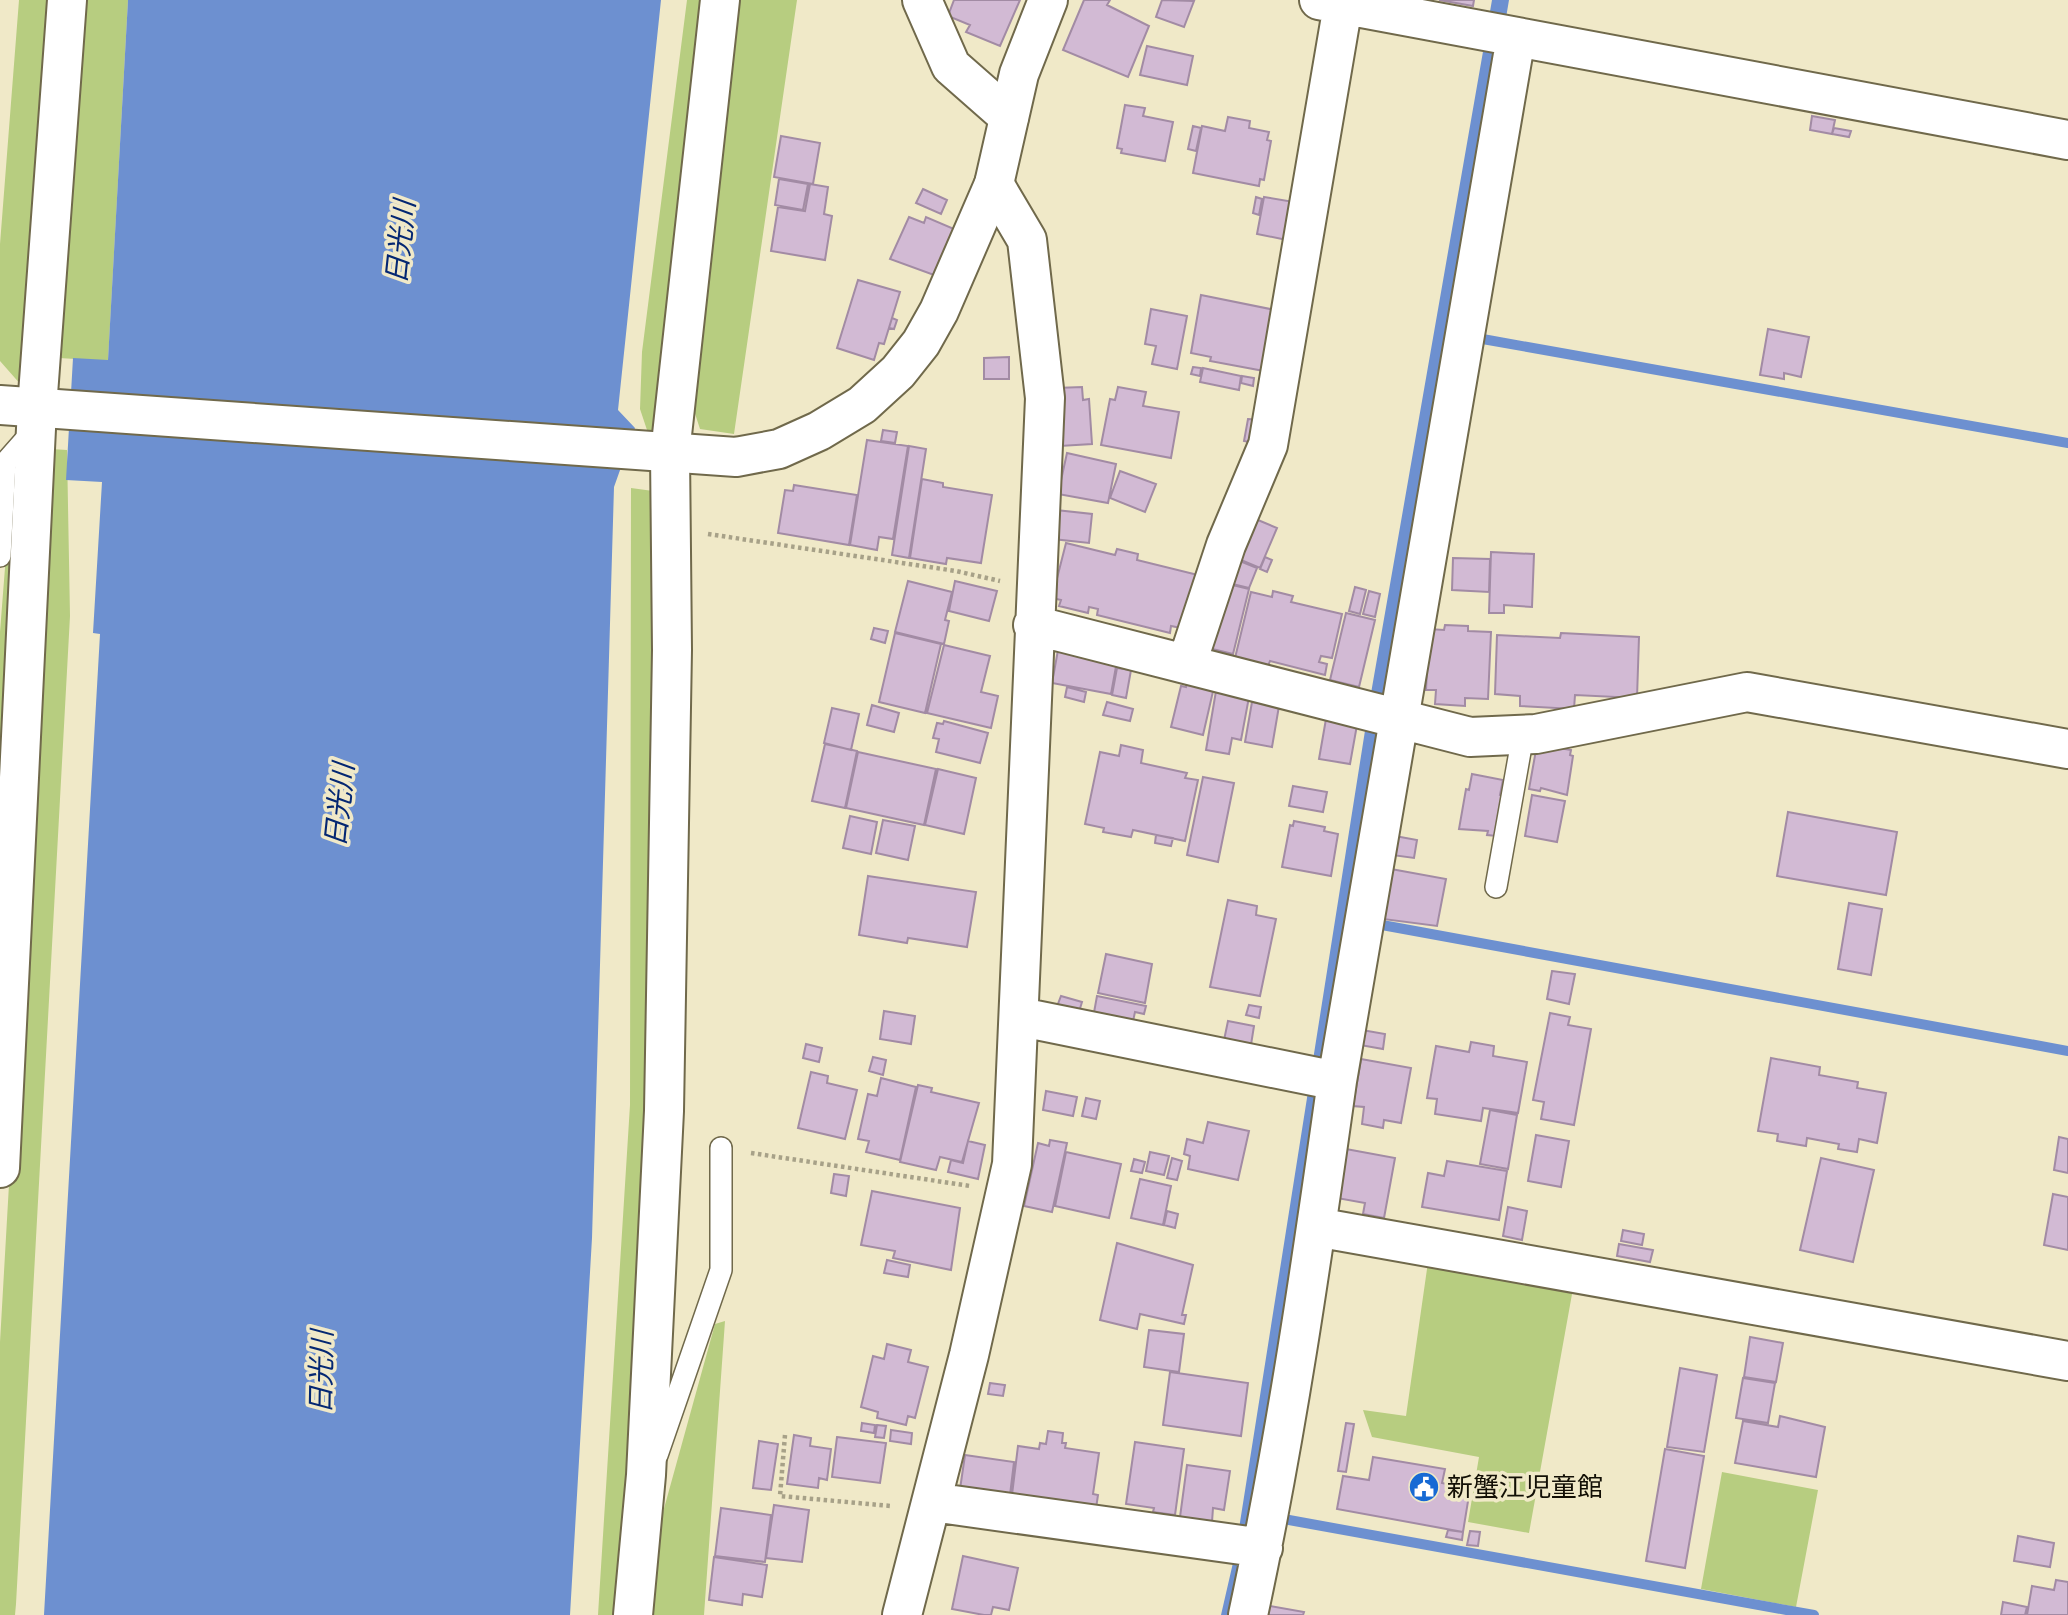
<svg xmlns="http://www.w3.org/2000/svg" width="2068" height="1615" font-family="Spectral,'Noto Sans JP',serif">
<rect width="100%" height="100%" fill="#f0e9c8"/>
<!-- green -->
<path fill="#b7cd80" d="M19 0H54L22 386 0 361V244Z
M81 0H128L108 361 59 358Z
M687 0H711L653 430H647L640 409 642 352Z
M732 0H797L734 434 700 429 688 392Z
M51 449 67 450 70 616 16 1604 15 1615H0V1342Z
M21 458 0 805V632L12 478Z
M631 488 653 491 659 558 651 1108 622 1615H598L630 1105Z
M1428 1262 1574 1283 1529 1533 1468 1522 1479 1457 1372 1437 1363 1410 1406 1416Z
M725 1321 704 1615H649L652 1552 715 1324Z
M1722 1472 1818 1490 1796 1607 1701 1589Z"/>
<!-- water -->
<path fill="#6d90d0" d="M128 0H661L618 410 635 428 614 487 592 1238 570 1615H44L100 634 93 633 102 482 66 480 73 358 108 360Z
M1492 0H1509L1237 1615H1221L1235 1554 1370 699Z"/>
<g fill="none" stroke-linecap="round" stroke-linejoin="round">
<!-- stream -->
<path stroke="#6d90d0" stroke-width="10" d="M1477 338 2068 443
M1382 925 2068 1051
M1289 1520 1814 1615"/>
</g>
<!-- building -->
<path fill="#d2bad4" stroke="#a28ba4" stroke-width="2" d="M954 0H1020L1000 46 966 32 970 25 948 16Z
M1084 0H1110L1107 5 1149 26 1128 77 1063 50Z
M1162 0 1194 1 1184 27 1156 17Z
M1439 0H1474L1473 6Z
M1147 46 1193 56 1187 85 1140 75Z
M1125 105 1145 108 1143 116 1173 122 1165 161 1121 153 1122 149 1117 148Z
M1812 116 1835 120 1832 134 1810 130Z
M1228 117 1250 121 1249 128 1269 132 1267 140 1271 141 1264 180 1260 179 1259 186 1193 173 1202 126 1225 131Z
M1193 126 1201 128 1196 151 1188 149Z
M1834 128 1851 131 1849 137 1832 134Z
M781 136 820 143 813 184 774 177Z
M779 179 808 184 803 210 775 205Z
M810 184 828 187 824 214 832 216 825 260 771 251 778 207 805 211Z
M923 189 947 200 941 214 916 203Z
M1256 197 1262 199 1259 215 1253 213Z
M1264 197 1294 202 1287 240 1257 234Z
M909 217 924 223 926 217 954 229 934 275 890 259Z
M858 280 900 292 884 344 879 343 874 360 837 348Z
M1201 295 1275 310 1264 371 1210 361 1211 357 1191 353Z
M1151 309 1187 316 1177 369 1152 364 1156 346 1145 344Z
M892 318 897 320 894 329 889 328Z
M1768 329 1809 337 1801 377 1784 373V379L1760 375Z
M1009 357V379H984V358Z
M1193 367 1201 368 1200 376 1191 374Z
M1203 368 1241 376 1239 390 1200 382Z
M1242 376 1254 378 1253 386 1241 383Z
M1082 387 1083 400 1089 399 1092 444 1060 446 1056 388Z
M1118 387 1146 392 1143 406 1179 412 1171 458 1101 445 1110 399 1115 400Z
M1248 419 1259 420 1254 443 1244 441Z
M883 430 897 432 895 443 881 441Z
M867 440 908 446 893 539 879 537 877 550 850 545Z
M909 446 926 449 909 558 892 555Z
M1067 453 1116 464 1108 503 1058 494Z
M1120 471 1156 484 1145 512 1110 498Z
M922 479 943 483V487L992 495 981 563 947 558 946 564 910 558Z
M794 485 857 495 849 545 778 533 785 490 793 491Z
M1056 510 1092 514 1089 543 1053 539Z
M1246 515 1277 528 1260 568 1229 555Z
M1066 543 1115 555 1117 549 1138 554 1137 560 1198 575 1191 630 1171 626 1170 633 1097 615 1098 609 1089 607 1088 613 1059 606 1061 600 1052 598Z
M1491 552 1534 554 1532 607 1504 605V613H1489Z
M1230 557 1257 568 1249 588 1220 581Z
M1265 557 1272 560 1267 572 1260 569Z
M1453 558 1490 559 1489 592 1452 590Z
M908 581 952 592 945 620 949 621 944 644 895 632Z
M955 581 997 591 989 621 949 611Z
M1216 581 1249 589 1233 654 1200 646Z
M1355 587 1366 590 1360 614 1349 611Z
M1273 591 1293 596 1291 602 1342 614 1332 658 1321 656 1319 662 1327 664 1325 675 1270 661 1268 666 1235 658 1251 592 1272 597Z
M1369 591 1380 594 1375 617 1363 614Z
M1346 613 1375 620 1359 687 1330 680Z
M1445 625 1468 626V631L1491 632 1488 699 1465 698V706L1435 704 1436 690H1426L1429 629 1444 630Z
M874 628 888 631 885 643 871 639Z
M895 633 941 644 925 713 879 702Z
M1561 633 1639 637 1637 698 1575 695 1574 709 1520 706V696L1495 694 1497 635 1560 638Z
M944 645 990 656 981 692 998 696 991 728 927 713Z
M1058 650 1117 661 1111 694 1052 683Z
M1117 668 1131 670 1126 698 1112 695Z
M1187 681 1214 687 1203 735 1171 727 1181 686 1186 687Z
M1067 687 1086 692 1084 702 1065 697Z
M1216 691 1249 697 1241 740 1232 738 1229 754 1206 750Z
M1107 702 1133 709 1130 721 1103 715Z
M1252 702 1279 706 1272 747 1245 742Z
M872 705 899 713 894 732 867 725Z
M832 708 859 714 851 750 824 743Z
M1326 719 1357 725 1350 764 1319 759Z
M944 721 988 733 980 763 936 752 939 739 933 738 937 723 943 724Z
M825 744 857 751 845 808 812 801Z
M1121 745 1143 750 1141 763 1187 773 1185 778 1198 780 1185 841 1133 830 1131 837 1103 832 1104 828 1085 824 1100 752 1119 756Z
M1547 746 1571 750 1570 755 1573 756 1567 795 1541 788 1540 791 1529 789 1536 750Z
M858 752 936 769 924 825 846 808Z
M938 769 976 778 964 834 925 825Z
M1472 774 1503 780 1500 795 1505 796 1497 836 1487 835 1488 831 1459 829 1466 789 1469 790Z
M1203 777 1234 783 1218 862 1187 855Z
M1293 786 1327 792 1323 812 1289 806Z
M1532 795 1565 801 1557 842 1525 836Z
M1788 812 1897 832 1886 895 1777 876Z
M850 816 877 822 871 854 843 848Z
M883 820 915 826 908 860 876 853Z
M1294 821 1325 827 1324 831 1338 834 1331 876 1282 867 1290 825 1293 826Z
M1156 835 1173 838 1171 846 1155 843Z
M1395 836 1417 840 1414 858 1392 855Z
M1391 869 1446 879 1437 926 1383 919Z
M868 876 976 892 967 947 908 938 907 943 859 935Z
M1228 900 1257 906 1256 915 1276 919 1260 996 1210 987Z
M1849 903 1882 909 1871 975 1838 969Z
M1106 954 1152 964 1145 1003 1098 993Z
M1552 971 1575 974 1569 1004 1547 999Z
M1061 996 1082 1002 1078 1015 1056 1009Z
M1097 996 1146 1006 1144 1014 1135 1012 1132 1026 1093 1018Z
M1249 1005 1261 1007 1259 1018 1246 1015Z
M884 1011 915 1016 911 1044 880 1039Z
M1550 1013 1570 1017 1568 1025 1591 1029 1574 1125 1541 1119 1544 1102 1533 1100Z
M1228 1021 1254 1026 1250 1051 1223 1045Z
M1362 1030 1385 1034 1383 1049 1360 1045Z
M1471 1042 1494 1046 1493 1056 1527 1062 1518 1113 1483 1108 1481 1121 1435 1114 1437 1099 1427 1098 1436 1046 1469 1052Z
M806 1044 822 1048 819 1062 803 1058Z
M873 1057 886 1060 883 1075 869 1071Z
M1771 1058 1820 1067 1819 1075 1858 1082 1857 1088 1886 1093 1877 1143 1859 1139 1857 1152 1838 1149 1839 1144 1807 1138 1806 1146 1777 1141 1778 1134 1758 1131Z
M1361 1059 1411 1068 1401 1123 1384 1120 1383 1128 1362 1124 1364 1107 1353 1106Z
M811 1072 828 1076 827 1083 857 1090 845 1139 798 1128Z
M881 1078 916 1087 900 1160 866 1152 869 1141 858 1139 868 1094 877 1096Z
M918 1085 932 1088 931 1092 979 1103 962 1162 940 1157 936 1170 900 1162Z
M1046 1091 1077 1097 1073 1116 1043 1110Z
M1086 1098 1100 1101 1096 1119 1082 1116Z
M1490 1110 1517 1115 1508 1169 1480 1164Z
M1208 1122 1249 1131 1238 1180 1188 1169 1190 1156 1184 1154 1187 1139 1203 1143Z
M1536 1135 1569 1141 1561 1187 1528 1181Z
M2059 1137 2068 1139V1173L2054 1170Z
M1050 1140 1067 1143 1052 1212 1024 1206 1038 1143 1049 1146Z
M968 1141 985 1145 978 1179 948 1172 951 1160 963 1163Z
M1346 1149 1395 1158 1384 1218 1363 1214 1365 1203 1337 1198Z
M1066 1152 1121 1164 1109 1218 1055 1206Z
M1150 1152 1169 1156 1164 1175 1146 1171Z
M1172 1158 1182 1161 1177 1180 1167 1178Z
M1821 1158 1874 1170 1853 1262 1800 1250Z
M1134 1159 1145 1162 1142 1173 1131 1171Z
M1447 1161 1507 1171 1499 1220 1422 1207 1428 1173 1444 1176Z
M834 1174 849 1176 846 1196 831 1193Z
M1140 1179 1171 1186 1163 1225 1131 1218Z
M872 1191 960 1208 951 1270 893 1258 895 1251 861 1245Z
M2053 1194 2068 1197V1250L2044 1245Z
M1508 1207 1527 1211 1522 1240 1503 1236Z
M1167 1211 1178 1214 1175 1228 1164 1225Z
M1623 1230 1644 1234 1642 1245 1621 1241Z
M1117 1243 1193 1265 1182 1315H1186L1184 1324 1140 1314 1137 1329 1100 1320Z
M1619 1244 1653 1250 1650 1262 1617 1256Z
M887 1260 910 1265 908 1277 884 1273Z
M1149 1330 1184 1334 1179 1372 1144 1367Z
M1750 1337 1783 1343 1776 1382 1744 1377Z
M887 1344 911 1350 908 1362 928 1367 915 1418 908 1416 906 1425 877 1418 878 1412 861 1407 873 1356 884 1359Z
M1680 1368 1717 1375 1704 1452 1667 1447Z
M1170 1372 1248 1383 1241 1436 1163 1425Z
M1743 1378 1775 1383 1768 1423 1736 1418Z
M990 1383 1005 1385 1003 1396 988 1394Z
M1780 1416 1825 1427 1816 1477 1735 1463 1743 1421 1778 1427Z
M862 1423 875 1425 874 1433 861 1431Z
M1346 1423 1354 1424 1346 1472 1338 1471Z
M877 1425 886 1426 884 1438 875 1437Z
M891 1430 912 1433 911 1444 890 1441Z
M1048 1431 1063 1433 1062 1443H1066L1065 1448 1099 1453 1093 1494 1098 1495 1095 1515 1011 1503 1018 1446 1039 1449 1040 1443 1046 1444Z
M794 1435 811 1438 810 1446 831 1449 827 1480 819 1478 818 1488 787 1484Z
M837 1437 886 1443 880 1483 832 1477Z
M759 1441 778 1444 771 1490 753 1488Z
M1135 1442 1184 1449 1175 1515 1153 1512 1154 1508 1126 1504Z
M1665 1449 1704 1456 1685 1568 1646 1561Z
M965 1455 1014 1462 1009 1503 959 1496Z
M1373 1457 1445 1469 1442 1483 1470 1489 1463 1532 1337 1509 1343 1476 1369 1480Z
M1187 1465 1230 1471 1224 1510 1213 1508 1212 1522 1180 1517Z
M774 1505 809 1510 802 1562 766 1558Z
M721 1508 771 1515 765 1562 715 1556Z
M1448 1530 1463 1532 1462 1540 1446 1537Z
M1470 1531 1480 1532 1478 1546 1467 1545Z
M2018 1536 2054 1543 2050 1567 2014 1561Z
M963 1556 1018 1568 1009 1610 993 1607 991 1615H984L952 1609Z
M714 1557 767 1565 762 1597 743 1594 742 1605 709 1600Z
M2056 1580 2068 1582V1615H2027L2032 1586 2054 1590Z
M2003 1602 2027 1607 2025 1615H2001Z
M1265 1605 1304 1612 1303 1615H1263Z"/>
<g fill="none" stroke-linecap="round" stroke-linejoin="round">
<!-- lane casing -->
<g stroke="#70694b" stroke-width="24">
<path id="lane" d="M0 556 5 463 35 429
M1496 887 1523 735
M657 1455 721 1270V1148"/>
</g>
<!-- street casing -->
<g stroke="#70694b" stroke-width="42">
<path id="street" d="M922 0 951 66 1009 117
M1319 0 2068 140
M1033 625 1470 737 1536 734 1747 692 2068 749
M1187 663 1226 545 1268 445 1343 5
M1021 1017 1337 1081
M0 1168 37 408 67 0
M1316 1227 2068 1361
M932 1502 1263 1548
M633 1615 646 1475 664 1111 672 650 670 453 720 0
M902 1615 969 1355 1012 1164 1045 398 1027 240 994 184
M1248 1615C1286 1439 1312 1259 1337 1081L1516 37"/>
</g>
<!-- secondary casing -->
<g stroke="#70694b" stroke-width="42">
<path id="secondary" d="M0 405 736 457 779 449 819 431 862 405 898 372 921 343 939 311 994 184 1019 74 1048 0"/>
</g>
<!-- path -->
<path stroke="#a7a188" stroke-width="4.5" stroke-dasharray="3.5 3.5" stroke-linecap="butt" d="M708 534 956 571 1000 581
M751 1153 970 1186
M785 1435 780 1496 891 1506"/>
<!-- lane -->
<use href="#lane" stroke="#fff" stroke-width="21"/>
<!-- street -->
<use href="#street" stroke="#fff" stroke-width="38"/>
<!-- secondary -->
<use href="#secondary" stroke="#fff" stroke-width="38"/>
</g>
<!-- icons -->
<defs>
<g id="civic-disc" transform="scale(1.575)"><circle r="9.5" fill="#176ad4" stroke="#f0e9c8"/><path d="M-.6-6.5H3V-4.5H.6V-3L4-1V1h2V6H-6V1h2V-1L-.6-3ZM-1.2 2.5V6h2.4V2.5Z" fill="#fff"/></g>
</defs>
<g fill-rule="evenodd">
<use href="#civic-disc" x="1424" y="1487"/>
</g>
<g text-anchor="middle" stroke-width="7" stroke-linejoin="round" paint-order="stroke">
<!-- poi labels -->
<g font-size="26" fill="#120f05" stroke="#f0e9c8" text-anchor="start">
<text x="1447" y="1496">新蟹江児童館</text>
</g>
<!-- water labels -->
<g font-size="28" font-style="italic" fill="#042772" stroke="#f0e9c8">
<text transform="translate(400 242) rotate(-84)" y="10">日光川</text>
<text transform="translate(339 805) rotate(-84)" y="10">日光川</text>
<text transform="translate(321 1372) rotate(-89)" y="10">日光川</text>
</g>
</g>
</svg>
